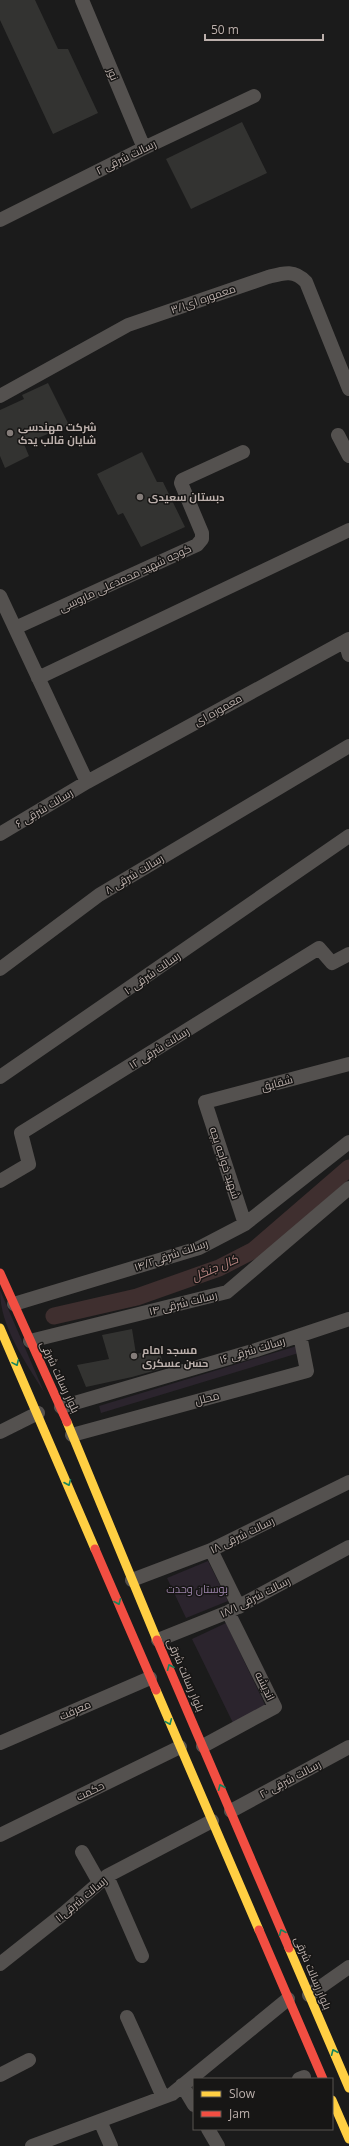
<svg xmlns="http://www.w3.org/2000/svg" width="349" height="2146" font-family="'Open Sans',Cairo,sans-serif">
<rect width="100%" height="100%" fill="#1b1b1b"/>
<!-- green -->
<path fill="#2b242d" d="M0 1290 44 1392C25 1361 0 1327 0 1290Z
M300 1345 302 1352 101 1413 99 1406Z
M208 1561 228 1601 186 1618 167 1578Z
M226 1623 265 1705 233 1723 192 1639Z"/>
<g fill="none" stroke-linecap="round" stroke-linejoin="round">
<!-- canal -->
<path stroke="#3f2f2f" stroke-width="17" d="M54 1316 137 1297 219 1268 254 1250 349 1168"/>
</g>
<!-- building -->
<path fill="#333331" d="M0 0H35L58 49H68L98 113 53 134 0 20Z
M242 122 267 173 191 209 166 159Z
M48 383 69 425 24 444 29 456 5 468 0 456V410L24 399 22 395Z
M142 452 157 482H163L185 527 141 547 123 513 118 515 97 474Z
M132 1329 136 1354 159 1349 164 1368 132 1377 86 1387 77 1365 109 1359 102 1335Z"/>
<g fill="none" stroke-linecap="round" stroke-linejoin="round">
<!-- street -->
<path stroke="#54514f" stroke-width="14" d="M82 0 144 148
M0 220 144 148 254 96
M0 396 128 325 268 277C283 273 294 269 306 282L349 389
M338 435 349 456
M0 596 87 782
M15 628 197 545 202 539V533L181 483 182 480 243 452
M345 641 349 655
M38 678 349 530
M0 834 87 782 349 639
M0 969 99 895 349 746
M0 1077 349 836
M0 1181 29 1164 21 1133 319 948 332 963 349 954
M245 1224 205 1102 349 1064
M14 1304 199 1248 245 1224 349 1142
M30 1341 227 1292 349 1188
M61 1407 256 1350 349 1319
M0 1432 38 1413
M72 1435 307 1371 300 1335
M211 1550 239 1607
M132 1580 211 1550 349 1482
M158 1640 228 1612 349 1547
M0 1743 150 1678
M203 1746 275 1707 228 1612
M231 1811 349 1747
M0 1835 180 1747
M82 1852 99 1882
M107 1876 142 1956
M0 1964 63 1914 107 1876 212 1821
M309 1995 349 1967
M127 2017 163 2097
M0 2075 29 2060
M299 2079 304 2077
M182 2085 194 2105
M100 2121 111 2146
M208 2129 218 2146
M32 2146 172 2094 288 1999"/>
<!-- slow -->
<path stroke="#ffcf43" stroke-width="9" d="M0 1328 95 1549
M67 1422 157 1640
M156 1690 259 1930
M289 1948 349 2088
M332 2100 349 2139"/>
<!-- jam -->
<path stroke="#f24e42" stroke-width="9" d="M0 1273 67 1422
M95 1549 156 1690
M157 1640 289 1948
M259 1930 323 2079"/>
</g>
<!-- one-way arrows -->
<defs><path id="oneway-chevron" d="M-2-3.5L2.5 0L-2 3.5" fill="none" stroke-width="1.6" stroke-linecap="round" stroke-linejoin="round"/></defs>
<g stroke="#16855d">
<use href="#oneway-chevron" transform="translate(16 1363) rotate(66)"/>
<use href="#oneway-chevron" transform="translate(68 1483) rotate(67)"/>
<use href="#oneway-chevron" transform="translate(118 1602) rotate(67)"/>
<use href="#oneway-chevron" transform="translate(170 1667) rotate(-113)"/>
<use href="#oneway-chevron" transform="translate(169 1722) rotate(67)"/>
<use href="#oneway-chevron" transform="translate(221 1787) rotate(-113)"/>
<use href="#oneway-chevron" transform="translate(282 1932) rotate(-113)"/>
<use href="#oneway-chevron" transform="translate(334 2052) rotate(-113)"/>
</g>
<!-- markers -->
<g fill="#847c79" stroke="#171615" stroke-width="1.5">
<circle cx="10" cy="433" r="4"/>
<circle cx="140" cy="497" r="4"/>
<circle cx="134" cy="1356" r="4"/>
</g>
<g text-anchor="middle" stroke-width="3" stroke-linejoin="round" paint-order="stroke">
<!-- street labels -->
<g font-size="11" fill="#bcb0ac" stroke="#171615">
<text transform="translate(113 74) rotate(67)" y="4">نور</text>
<text transform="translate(126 157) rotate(-26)" y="4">رسالت شرقی ۲</text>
<text transform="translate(203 299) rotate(-19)" y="4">معموره ای۳/۱</text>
<text transform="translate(125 578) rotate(-25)" y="4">کوچه شهید محمدعلی ماروسی</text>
<text transform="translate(218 710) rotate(-29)" y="4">معموره ای</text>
<text transform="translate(44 808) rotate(-31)" y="4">رسالت شرقی ۶</text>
<text transform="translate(134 874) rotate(-31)" y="4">رسالت شرقی ۸</text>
<text transform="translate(152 973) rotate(-35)" y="4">رسالت شرقی ۱۰</text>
<text transform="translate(159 1048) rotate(-32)" y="4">رسالت شرقی ۱۲</text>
<text transform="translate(277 1083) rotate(-15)" y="4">شقایق</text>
<text transform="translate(225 1163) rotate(72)" y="4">شهید خواجه بچه</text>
<text transform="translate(171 1255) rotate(-19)" y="4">رسالت شرقی۱۴/۲</text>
<text transform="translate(183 1303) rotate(-14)" y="4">رسالت شرقی ۱۴</text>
<text transform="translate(252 1350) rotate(-17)" y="4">رسالت شرقی ۱۶</text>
<text transform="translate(60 1377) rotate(65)" y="4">بلوار رسالت شرقی</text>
<text transform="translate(207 1398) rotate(-15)" y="4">محلل</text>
<text transform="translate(242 1535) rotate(-26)" y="4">رسالت شرقی ۱۸</text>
<text transform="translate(255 1597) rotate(-27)" y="4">رسالت شرقی ۱۸/۱</text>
<text transform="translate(186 1675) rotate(67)" y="4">بلوار رسالت شرقی</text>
<text transform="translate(265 1686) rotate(64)" y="4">اندیشه</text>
<text transform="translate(75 1710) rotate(-24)" y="4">معرفت</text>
<text transform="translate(290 1779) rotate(-28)" y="4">رسالت شرقی ۲۰</text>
<text transform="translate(90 1791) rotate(-26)" y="4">حکمت</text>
<text transform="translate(81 1899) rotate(-40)" y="4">رسالت شرقی۱۱</text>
<text transform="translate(313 1973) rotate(67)" y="4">بلوار رسالت شرقی</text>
</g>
<!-- poi labels -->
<g font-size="11" font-weight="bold" fill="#bcb0ac" stroke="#171615" text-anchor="start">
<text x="18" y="431">شرکت مهندسی<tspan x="18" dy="13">شایان قالب یدک</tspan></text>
<text x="148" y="501">دبستان سعیدی</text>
<text x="142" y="1354">مسجد امام<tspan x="142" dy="13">حسن عسکری</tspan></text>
</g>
<!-- park labels -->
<g font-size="11" fill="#9a82a8" stroke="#171615">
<text x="197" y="1593">بوستان وحدت</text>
</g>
<!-- water labels -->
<g font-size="12" font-style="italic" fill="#b88582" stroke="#171615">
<text transform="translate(215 1268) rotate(-23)" y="4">کال جنگل</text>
</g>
</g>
<!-- legend -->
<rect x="193" y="2078" width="140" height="52" fill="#171615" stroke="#595451"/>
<rect x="201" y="2091" width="20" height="6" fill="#ffcf43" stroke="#595451"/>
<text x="229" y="2098" font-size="12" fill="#bcb0ac">Slow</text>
<rect x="201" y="2111" width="20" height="6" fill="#f24e42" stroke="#595451"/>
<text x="229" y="2118" font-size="12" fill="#bcb0ac">Jam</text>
<!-- scale -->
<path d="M205 34v6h118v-6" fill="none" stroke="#bcb0ac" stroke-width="2"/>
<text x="211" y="34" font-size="12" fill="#bcb0ac" stroke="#171615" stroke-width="3" paint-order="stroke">50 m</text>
</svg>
